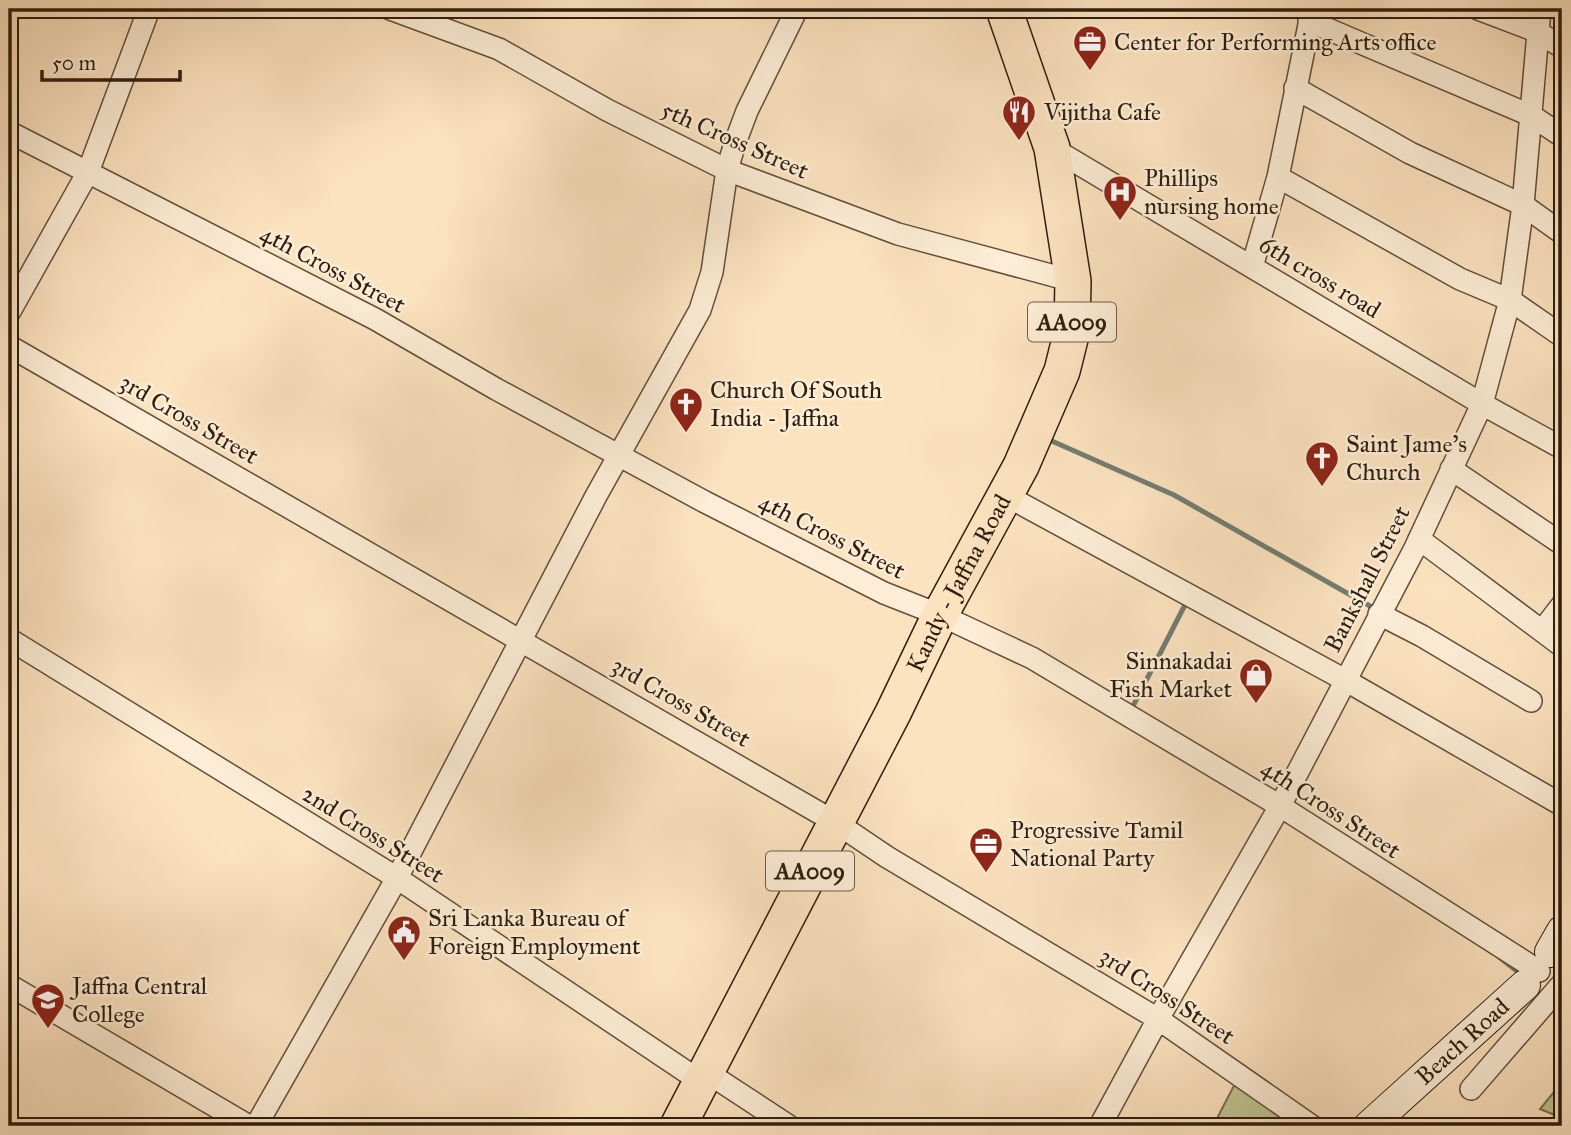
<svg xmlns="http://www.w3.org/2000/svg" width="1571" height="1135" font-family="'IM FELL Great Primer',serif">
<rect width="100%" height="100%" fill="#fce3c0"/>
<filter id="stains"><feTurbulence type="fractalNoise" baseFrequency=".00286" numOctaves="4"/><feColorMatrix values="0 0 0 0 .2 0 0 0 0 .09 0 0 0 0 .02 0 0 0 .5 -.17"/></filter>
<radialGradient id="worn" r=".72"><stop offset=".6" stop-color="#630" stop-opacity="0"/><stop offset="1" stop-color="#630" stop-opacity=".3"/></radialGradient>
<!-- green -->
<path fill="#bfc492" stroke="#777050" stroke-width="2" d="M1239 1076 1312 1126H1213Z
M1562 1082V1118L1540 1109Z"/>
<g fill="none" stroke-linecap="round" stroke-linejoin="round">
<!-- stream -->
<path stroke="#727e71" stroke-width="5" d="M1458 9 1474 15
M1045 438 1174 495 1377 610
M1131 710 1187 601
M1499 957 1522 975
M1552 963 1559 970 1555 981"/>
<!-- minor casing -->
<g stroke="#624e3a" stroke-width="24">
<path id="minor" d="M390 9 499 49 607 110 727 170 898 234 1073 281
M1478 9 1536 31 1562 47
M1309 21 1532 116 1562 136
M1295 88 1410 153 1523 205 1562 233
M9 132 375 319 496 389 705 502 884 593 940 615 1032 658 1280 806 1539 971
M1052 148 1482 404 1562 448
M1278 177 1460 279 1510 300 1562 336
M1252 267 1278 177 1312 10
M9 313 88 172 149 9
M9 346 835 822 887 857 1158 1019 1312 1126
M1451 469 1562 544
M1005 495 1345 680 1562 805
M1419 539 1562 646
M1379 614 1422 636 1531 701
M1542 631 1562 605
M9 639 397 878 703 1083
M9 985 249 1126
M708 1073 789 1126
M1471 1089 1562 984
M256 1126 397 878 596 496 700 310 712 272 727 170 735 143 747 111 797 9
M1100 1126 1158 1019 1280 806 1415 548 1482 404 1510 300 1523 205 1540 9"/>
</g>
<!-- secondary casing -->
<g stroke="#2f1d0e" stroke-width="32">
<g id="secondary">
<path d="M1550 952 1562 931"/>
<path id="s1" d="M1369 1126 1525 985"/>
</g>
</g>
<!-- trunk casing -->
<g stroke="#2f1d0e" stroke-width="38">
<g id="trunk">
<path id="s2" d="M678 1126 893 713 940 615 1021 466 1062 371 1072 331 1073 281 1052 148 1004 9"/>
</g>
</g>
<!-- minor -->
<use href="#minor" stroke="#fdedd6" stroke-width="21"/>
<!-- secondary -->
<use href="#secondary" stroke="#fdedd6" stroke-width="30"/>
<!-- trunk -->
<use href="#trunk" stroke="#fce3c0" stroke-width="35"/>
</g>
<!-- icons -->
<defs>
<g id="office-pin" transform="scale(1.75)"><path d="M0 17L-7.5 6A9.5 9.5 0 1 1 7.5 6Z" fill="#8f2418" stroke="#fdedd6"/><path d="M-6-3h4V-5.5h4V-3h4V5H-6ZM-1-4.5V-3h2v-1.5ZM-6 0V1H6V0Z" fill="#fff"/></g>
<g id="restaurant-pin" transform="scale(1.75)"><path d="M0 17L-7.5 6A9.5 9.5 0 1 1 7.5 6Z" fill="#8f2418" stroke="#fdedd6"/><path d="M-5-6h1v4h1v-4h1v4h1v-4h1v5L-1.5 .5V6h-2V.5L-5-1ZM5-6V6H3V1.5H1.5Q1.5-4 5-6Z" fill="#fff"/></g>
<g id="hospital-pin" transform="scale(1.75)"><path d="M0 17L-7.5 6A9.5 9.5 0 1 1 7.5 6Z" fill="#8f2418" stroke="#fdedd6"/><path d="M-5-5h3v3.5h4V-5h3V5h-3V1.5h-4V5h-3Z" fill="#fff"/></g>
<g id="church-pin" transform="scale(1.75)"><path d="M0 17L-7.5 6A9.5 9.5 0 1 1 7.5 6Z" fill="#8f2418" stroke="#fdedd6"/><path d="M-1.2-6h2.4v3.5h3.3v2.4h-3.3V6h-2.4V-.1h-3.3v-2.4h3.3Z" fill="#fff"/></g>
<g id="shop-pin" transform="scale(1.75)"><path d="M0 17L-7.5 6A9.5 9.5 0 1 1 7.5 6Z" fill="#8f2418" stroke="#fdedd6"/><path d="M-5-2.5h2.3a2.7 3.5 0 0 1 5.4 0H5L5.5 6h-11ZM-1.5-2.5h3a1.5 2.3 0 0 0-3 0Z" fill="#fff"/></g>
<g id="civic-pin" transform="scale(1.75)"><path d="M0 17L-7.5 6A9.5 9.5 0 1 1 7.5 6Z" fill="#8f2418" stroke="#fdedd6"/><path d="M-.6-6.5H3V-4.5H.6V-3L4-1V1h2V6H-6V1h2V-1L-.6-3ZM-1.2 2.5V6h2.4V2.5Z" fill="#fff"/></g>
<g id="school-pin" transform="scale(1.75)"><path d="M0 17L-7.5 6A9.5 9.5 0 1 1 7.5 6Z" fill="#8f2418" stroke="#fdedd6"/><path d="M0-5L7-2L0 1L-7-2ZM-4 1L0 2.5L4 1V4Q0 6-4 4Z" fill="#fff"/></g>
</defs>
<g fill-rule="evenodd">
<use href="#office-pin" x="1090" y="42"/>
<use href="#restaurant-pin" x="1019" y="112"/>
<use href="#hospital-pin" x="1120" y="192"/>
<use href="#church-pin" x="686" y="404"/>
<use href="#church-pin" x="1322" y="458"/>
<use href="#shop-pin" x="1256" y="675"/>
<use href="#office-pin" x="986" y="844"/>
<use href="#civic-pin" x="404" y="932"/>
<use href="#school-pin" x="48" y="1000"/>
</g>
<g text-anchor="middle" stroke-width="5" stroke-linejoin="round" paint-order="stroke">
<!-- shield labels -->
<g fill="#fdedd6" stroke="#6d5b4a" stroke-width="2">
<rect x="1028" y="302.5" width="88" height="39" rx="5"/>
<rect x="766" y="851.5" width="88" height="39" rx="5"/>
</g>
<g font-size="23" font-weight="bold" fill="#2f1d0e">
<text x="1072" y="330">AA009</text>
<text x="810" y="879">AA009</text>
</g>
<!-- poi labels -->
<g font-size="24" fill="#2f1d0e" stroke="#fdedd6" text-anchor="start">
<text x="1114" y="50">Center for Performing Arts office</text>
<text x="1044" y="120">Vijitha Cafe</text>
<text x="1144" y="186">Phillips<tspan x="1144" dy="28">nursing home</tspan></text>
<text x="710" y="398">Church Of South<tspan x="710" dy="28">India - Jaffna</tspan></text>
<text x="1346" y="452">Saint Jame's<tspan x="1346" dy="28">Church</tspan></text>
<text x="1232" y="669" text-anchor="end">Sinnakadai<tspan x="1232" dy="28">Fish Market</tspan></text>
<text x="1010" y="838">Progressive Tamil<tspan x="1010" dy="28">National Party</tspan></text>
<text x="428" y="926">Sri Lanka Bureau of<tspan x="428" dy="28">Foreign Employment</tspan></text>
<text x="72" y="994">Jaffna Central<tspan x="72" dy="28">College</tspan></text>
</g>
<!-- street labels -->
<g font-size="24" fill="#2f1d0e" stroke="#fdedd6">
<text transform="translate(735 140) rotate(24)" y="8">5th Cross Street</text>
<text transform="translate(333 269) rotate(28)" y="8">4th Cross Street</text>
<text transform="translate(1320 277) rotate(31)" y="8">6th cross road</text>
<text transform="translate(189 419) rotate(30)" y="8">3rd Cross Street</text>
<text transform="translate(832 536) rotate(27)" y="8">4th Cross Street</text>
<text transform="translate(1367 579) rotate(-63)" y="8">Bankshall Street</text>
<text dy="8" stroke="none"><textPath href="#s2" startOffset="611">Kandy - Jaffna Road</textPath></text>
<text transform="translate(681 702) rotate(30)" y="8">3rd Cross Street</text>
<text transform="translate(1331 809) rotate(33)" y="8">4th Cross Street</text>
<text transform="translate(373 834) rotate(32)" y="8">2nd Cross Street</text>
<text transform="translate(1167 996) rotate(33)" y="8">3rd Cross Street</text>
<text dy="8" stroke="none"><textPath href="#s1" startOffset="126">Beach Road</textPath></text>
</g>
</g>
<!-- margin -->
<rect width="1571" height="1135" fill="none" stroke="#fce3c0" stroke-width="35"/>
<rect x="10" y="10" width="1550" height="1114" fill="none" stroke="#2f1d0e" stroke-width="3.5"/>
<rect x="18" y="18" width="1536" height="1100" fill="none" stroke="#2f1d0e" stroke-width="2"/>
<!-- scale -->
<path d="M42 70v10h138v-10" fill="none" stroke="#2f1d0e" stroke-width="3.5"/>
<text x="52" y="70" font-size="21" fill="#2f1d0e" stroke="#fdedd6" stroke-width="5" paint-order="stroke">50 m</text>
<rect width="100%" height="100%" filter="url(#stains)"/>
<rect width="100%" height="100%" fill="url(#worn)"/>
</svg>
